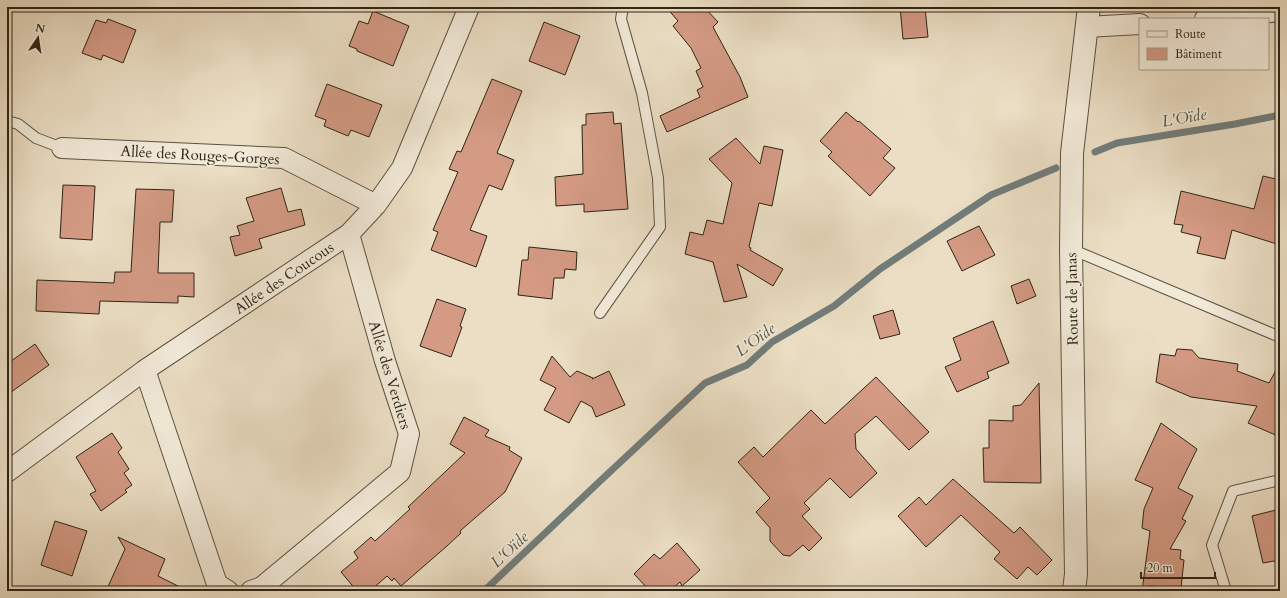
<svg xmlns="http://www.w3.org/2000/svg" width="1287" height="598" font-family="Cardo,serif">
<rect width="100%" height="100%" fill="#ebdec4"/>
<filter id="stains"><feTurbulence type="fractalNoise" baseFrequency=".005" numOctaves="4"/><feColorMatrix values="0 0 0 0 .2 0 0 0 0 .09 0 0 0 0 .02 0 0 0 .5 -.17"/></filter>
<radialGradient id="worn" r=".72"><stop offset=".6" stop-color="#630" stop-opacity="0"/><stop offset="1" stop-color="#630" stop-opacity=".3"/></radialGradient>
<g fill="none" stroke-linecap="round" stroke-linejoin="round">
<!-- stream -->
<path stroke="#717d7b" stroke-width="7" d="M1095 152 1117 143 1235 124 1280 115
M484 591 598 483 705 383 747 365 772 342 834 306 880 269 991 195 1056 168"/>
</g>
<!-- building -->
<path fill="#d49a84" stroke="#2e2416" d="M666 7H704L718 22 713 27 740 77 748 97 667 132 660 116 700 97 697 90 703 87 696 71 701 68 691 48 673 26 678 21Z
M900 7H925L928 37 903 39Z
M373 11 409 26 393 66 357 51V49L349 46 359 21 368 24Z
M108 19 136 30 123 63 103 55 101 60 82 53 96 20 106 23Z
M544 22 580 36 565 75 529 61Z
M492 79 522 91 497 153 514 160 502 190 489 185 470 230 487 236 476 267 431 250 438 232 433 230 458 172 449 169 457 151 461 152Z
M327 84 382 105 369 137 351 130 348 136 324 126 326 120 315 116Z
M613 112 614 124 621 123 628 209 584 212V204L556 206 555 177 583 174 582 125H586V114Z
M846 112 858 122 859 121 891 149 883 158 895 168 870 196 828 156 832 152 820 141Z
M736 138 760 164 764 146 783 150 772 206 759 203 749 247 751 248 750 250 783 269 773 286 737 264 747 297 724 302 713 262 685 254 690 232 703 235 707 220 723 224 732 183 709 159Z
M1263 176 1280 180V245L1232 230 1225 259 1197 253 1201 237 1181 232 1183 225 1174 224 1181 191 1254 209Z
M63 185 95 186 92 240 60 238Z
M281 188 288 212 301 209 305 225 259 239 262 248 235 256 230 237 240 235 237 226 254 221 246 198Z
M136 189 174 190 172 222H160L158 273H194V297L178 296V303L100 301 99 314 36 311 37 280 114 283 115 272H131Z
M979 226 995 255 962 271 947 241Z
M529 247 577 252 576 270 565 269 564 278H554L552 299 518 295 522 260H528Z
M1029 279 1036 296 1017 304 1011 286Z
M437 299 466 309 460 326 462 327 451 357 420 346Z
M893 310 900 334 880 339 873 316Z
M993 321 1009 363 987 372 989 378 957 392 945 367 961 360 953 338Z
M35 344 49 365 7 395V364Z
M1177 349 1192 350 1199 358 1238 364 1237 371 1269 383 1280 363V437L1248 423 1257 406 1191 397 1156 382 1160 354 1175 356Z
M552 356 570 377 577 371 593 378 592 379 609 371 625 405 596 417 592 407 581 401 569 423 544 410 556 388 540 380Z
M876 377 929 432 909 450 876 416 855 434 856 449 877 473 850 498 830 478 804 503 810 509 802 516 822 538 809 551 803 545 790 556 783 555 770 541V528L756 512 770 498 738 462 754 447 763 457 811 410 825 424Z
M1039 383 1041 483 984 482 983 448H989V420L1013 421V406L1021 405Z
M464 417 489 430 485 436 510 447 509 450 522 458 505 492 460 531 461 533 447 546 401 586 394 578 392 581 387 576 370 591H357L341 572 358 558 354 552 371 537 375 541 410 509 408 507 465 453 450 444Z
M1161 423 1197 449 1178 488 1193 496 1182 519 1186 521 1170 549 1181 550 1180 559 1184 560 1181 588 1149 586 1147 591H1142L1150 531 1142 528 1144 509 1153 488 1135 480Z
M112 433 122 448 118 452 129 469 124 473 132 485 125 490 127 492 101 511 90 494 96 491 76 457Z
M953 479 1014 533 1020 527 1052 560 1037 575 1028 567 1017 579 994 559 1000 552 961 515 926 547 898 516 919 497 926 505Z
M1280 509V560L1263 563 1252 516Z
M55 521 87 531 72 576 41 565Z
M118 537 165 559 158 576 188 591H106L125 549Z
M677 543 700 570 682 586 680 582 670 591H650L634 574 654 554 660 559Z"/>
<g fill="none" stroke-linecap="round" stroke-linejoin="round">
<!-- service casing -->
<g stroke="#5d5242" stroke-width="12">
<path id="service" d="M7 121 18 124 36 138 62 148
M1071 249 1280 337
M600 313 660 227 658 178 642 93 621 19 623 7
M1226 591 1212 545 1233 491 1280 480"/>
</g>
<!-- minor casing -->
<g stroke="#5d5242" stroke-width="22">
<path id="minor" d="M1205 19 1280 11
M1086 27 1140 24
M62 148 284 158 376 205
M145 370 217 584 228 591
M7 472 145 370 349 234 376 205 402 168 469 7
M251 591 262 587 400 472 409 434 385 361 349 234"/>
</g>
<!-- tertiary casing -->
<g stroke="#5d5242" stroke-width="24">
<path id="tertiary" d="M1074 591 1076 574 1071 249 1072 153 1089 7"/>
</g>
<!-- service -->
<use href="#service" stroke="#f2ead9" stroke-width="10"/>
<!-- minor -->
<use href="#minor" stroke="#f2ead9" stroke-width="20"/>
<!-- tertiary -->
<use href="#tertiary" stroke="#f2ead9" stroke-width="22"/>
</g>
<g text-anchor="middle" stroke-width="3.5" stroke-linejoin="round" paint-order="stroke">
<!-- street labels -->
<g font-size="15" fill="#2e2416" stroke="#f2ead9">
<text transform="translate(200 155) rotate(3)" y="5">Allée des Rouges-Gorges</text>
<text transform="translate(284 278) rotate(-34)" y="5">Allée des Coucous</text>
<text transform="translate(1072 299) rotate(-91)" y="5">Route de Janas</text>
<text transform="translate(390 375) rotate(73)" y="5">Allée des Verdiers</text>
</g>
<!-- water labels -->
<g font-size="16" font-style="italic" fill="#505149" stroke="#f2ead9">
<text transform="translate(1184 117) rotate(-10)" y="6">L'Oïde</text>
<text transform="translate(755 339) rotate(-36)" y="6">L'Oïde</text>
<text transform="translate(509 549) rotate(-43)" y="6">L'Oïde</text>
</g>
</g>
<!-- margin -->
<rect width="1287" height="598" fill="none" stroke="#ebdec4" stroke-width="24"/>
<rect x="8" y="8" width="1271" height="582" fill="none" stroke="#2e2416" stroke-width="2"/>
<rect x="12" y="12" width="1263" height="574" fill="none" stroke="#2e2416"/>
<!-- legend -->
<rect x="1139" y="18" width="130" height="52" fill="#f2ead9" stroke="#a49b8b"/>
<rect x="1147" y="31" width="20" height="6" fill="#f2ead9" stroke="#a49b8b"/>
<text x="1175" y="38" font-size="12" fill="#2e2416">Route</text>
<rect x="1147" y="48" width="20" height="12" fill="#d49a84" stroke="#a49b8b"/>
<text x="1175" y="58" font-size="12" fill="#2e2416">Bâtiment</text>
<!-- north arrow -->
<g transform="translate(38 38) rotate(13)" stroke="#f2ead9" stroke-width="3" paint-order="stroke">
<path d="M0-3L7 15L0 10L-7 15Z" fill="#2e2416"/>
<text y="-6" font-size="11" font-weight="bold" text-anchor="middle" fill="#2e2416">N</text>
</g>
<!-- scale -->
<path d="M1141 572v6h74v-6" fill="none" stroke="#2e2416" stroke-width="2"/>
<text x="1147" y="572" font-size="12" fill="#2e2416" stroke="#f2ead9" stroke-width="3" paint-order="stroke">20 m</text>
<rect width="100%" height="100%" filter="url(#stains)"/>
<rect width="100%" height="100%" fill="url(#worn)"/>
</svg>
